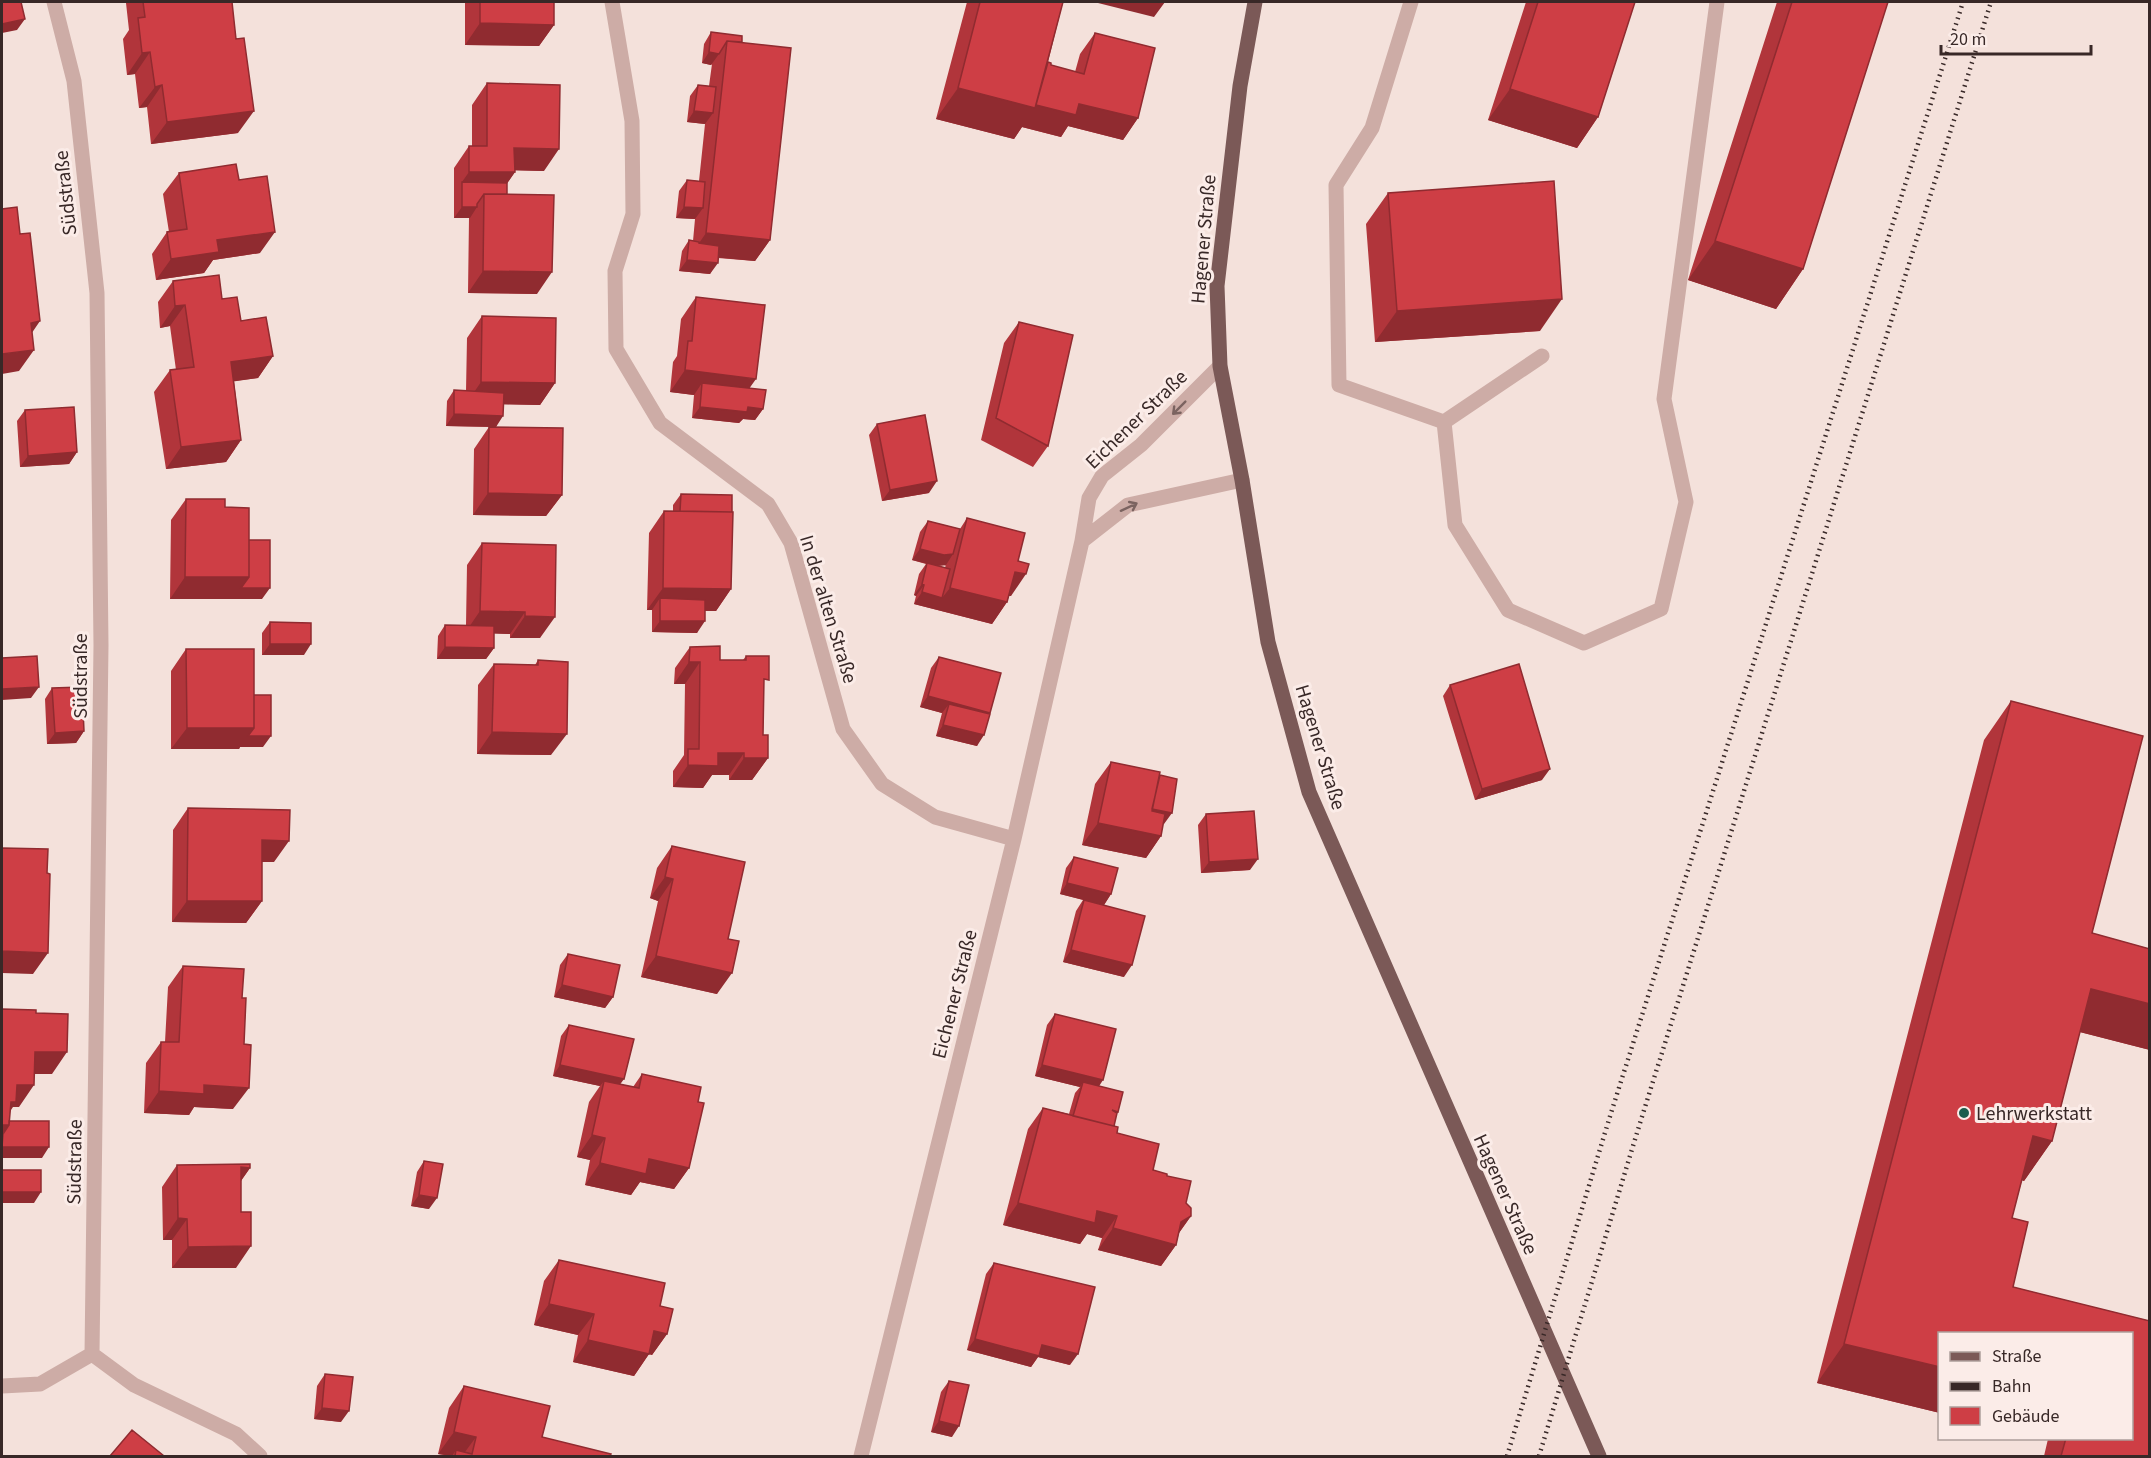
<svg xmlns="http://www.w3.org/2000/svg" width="2151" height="1458" font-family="'Source Sans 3',sans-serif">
<rect width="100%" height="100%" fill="#f4e1db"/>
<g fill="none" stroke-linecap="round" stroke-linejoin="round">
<!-- minor -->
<path stroke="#cdaca6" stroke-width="15" d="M54 2 74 81 97 293 101 645 92 1354
M612 2 632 121 633 214 615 271 616 349 660 423 768 504 791 543 843 729 882 784 935 817 1014 839
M1411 2 1372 128 1336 185 1339 385 1444 422 1455 525 1508 610 1584 643 1661 609 1686 502 1664 399 1717 2
M1444 422 1542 356
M1082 541 1128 505 1242 480
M2 1386 40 1384 92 1354 134 1385 236 1434 260 1456
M861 1456 1014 839 1082 541 1089 498 1102 476 1141 445 1220 366"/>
<!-- major -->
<path stroke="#7b5957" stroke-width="15" d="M1255 2 1240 86 1217 286 1220 366 1242 480 1268 642 1309 792 1599 1456"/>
<!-- rail -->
<path stroke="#382827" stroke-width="4.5" stroke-dasharray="1.5 4.5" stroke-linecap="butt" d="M1507 1456 1611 1113 1963 2
M1539 1456 1640 1123 1991 2"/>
</g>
<!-- wall -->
<path fill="#b1353b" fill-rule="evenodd" d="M127 2H232L238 133 151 144 147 107 139 108 135 74 127 75 123 39 129 30 126 3Z
M465 2H554V25L539 46 465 45Z
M967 2H1063L1048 62 1051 65 1075 72 1080 54 1095 33 1138 118 1123 140 1068 126 1061 137 1022 127 1014 139 936 119Z
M1526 2H1635L1598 117 1577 148 1488 120Z
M1777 2H1888L1803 269 1776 309 1688 280Z
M711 32 742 42 770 240 755 261 718 258 710 274 679 271 682 251 689 240 693 241 695 219 676 218 679 191 687 180 699 181 705 124 687 122 690 96 698 85 709 86 712 64 711 65 702 63 704 44Z
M487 83 544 171 515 170V172L507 183V194L537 294 468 293 469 218H454V168L469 146H472V105Z
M179 173 239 180 260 253 213 260 204 273 156 280 152 254 167 232H169L163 194Z
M1388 193 1540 331 1375 342 1366 224Z
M173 281 222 299 273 356 258 378 234 381 241 440 226 462 166 469 154 392 170 370H176L170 326 160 328 158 302Z
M696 297 750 388 763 409 755 420 743 419 739 423 692 418 694 395 670 392 673 362 677 356 681 319Z
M482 316 555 383 540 405 504 404 496 427 446 426 447 401 454 390 466 391 467 338Z
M1019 322 1048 446 1033 467 981 440 1004 343Z
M25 410 77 452 69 464 20 467 17 421Z
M877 424 929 493 882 501 869 435Z
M489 427 562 495 546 516 473 515 474 449Z
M681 494 732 512 731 589 716 611H705L697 633 652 632V610H647L649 533 664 511H673V505Z
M186 499 225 507 249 540 262 599H170L171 520Z
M967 518 1018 561 1011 596H1009L1007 602 992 624 914 604 916 596 914 595 919 574 926 564 912 560 920 532 928 521 960 529ZM946 564 945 568 937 566 946 565Z
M482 543 556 545 540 638H510V634L494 633V648L486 659H437L438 636 445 625H466L467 565Z
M270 622 304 655H262V633Z
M690 647 720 660H743L746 656 764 686 763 735 768 758 752 780H729V775H712L703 788 673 787V771L684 755 685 684H674L675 668Z
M186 649 263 747H240L239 749H171V671Z
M939 657 989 714 977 746 936 736 942 713 920 707 931 668Z
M538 660 551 755 477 754 478 685 494 664 535 665Z
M1450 685 1542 780 1475 800 1443 696Z
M52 688 84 731 76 743 47 744 45 699Z
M2011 701 2143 736 2092 933 2150 949V1050L2080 1032 2052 1141 2024 1181 2022 1180 2012 1218 2028 1222 2013 1287 2150 1321V1456H2044L2048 1439 2045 1438H2132V1334H1940V1413L1817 1383 1984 740Z
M1111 762 1160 775 1164 824H1163L1161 836 1146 858 1082 845 1095 784Z
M188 808 274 862H262V901L246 923 172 922 173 830Z
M1206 814 1250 870 1201 873 1198 825Z
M672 846 728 939 717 994 641 977 658 901 650 898 657 868Z
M1074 857 1111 894 1104 905 1124 977 1063 962 1076 911 1083 900 1060 894 1066 868Z
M568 954 613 997 605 1008 554 997 560 965Z
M183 966 233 1109 194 1107 189 1115 144 1113 146 1063 161 1042H165L168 987Z
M1055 1014 1099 1086 1118 1112 1116 1115 1114 1126 1117 1133 1153 1170 1167 1176 1186 1203 1191 1216 1179 1233 1176 1245 1161 1266 1098 1250 1102 1238 1087 1234 1080 1244 1003 1225 1028 1129 1043 1108 1069 1114 1075 1093 1080 1087 1035 1076 1047 1025Z
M569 1025 620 1084 633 1087 642 1074 698 1102 689 1168 674 1189 640 1182 631 1195 585 1185 590 1160 577 1157 589 1102 600 1086 553 1076 561 1036Z
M424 1161 429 1209 411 1206 417 1172Z
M177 1165 250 1168 241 1181 236 1268H172V1240H163L162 1187Z
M559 1260 660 1306 667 1334 652 1355 649 1354 634 1376 573 1362 578 1335 534 1325 544 1281Z
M994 1263 1070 1365 1038 1357 1031 1367 967 1350 986 1274Z
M325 1374 341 1422 314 1419 317 1386Z
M949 1381 952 1437 931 1432 941 1392Z
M464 1386 542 1437 610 1456H451L438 1454 449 1408Z"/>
<!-- shaded-wall -->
<path fill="#902b30" d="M1094 2H1165L1154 17Z
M25 19 17 30 2 33V24Z
M480 23 554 25 539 46 465 45Z
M150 52 135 74 127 75 142 53Z
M709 52 719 54 711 65 702 63Z
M162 85 147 107 139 108 155 87Z
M958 88 1033 104H1079L1138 118 1123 140 1068 126 1061 137 1022 127 1014 139 936 119Z
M1510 89 1598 117 1577 148 1488 120Z
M254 111 238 133 151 144 167 122Z
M694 111 713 113 705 124 687 122Z
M514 148 559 149 544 171 499 170Z
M469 172H515L500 194 462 182Z
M462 207H477L470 218H454Z
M684 207 703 208 695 219 676 218Z
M275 232 260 253 213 260 204 273 156 280 171 259 217 240Z
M706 233 770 240 755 261 691 255Z
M1715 241 1803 269 1776 309 1688 280Z
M687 260 718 263 710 274 679 271Z
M483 271 552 272 537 294 468 293Z
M1562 299 1540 331 1375 342 1397 311Z
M185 305 170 326 160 328 175 306Z
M40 321 25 343 31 323Z
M34 350 19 371 2 374V354Z
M273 356 258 378 216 384 231 362Z
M685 370 756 379 741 400 702 383 694 395 670 392Z
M481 382 555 383 540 405 466 404Z
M700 407H748L763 409 755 420 743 419 739 423 692 418Z
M454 414 503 416 496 427 446 426Z
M241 440 226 462 166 469 181 447Z
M77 452 69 464 20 467 28 456Z
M937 481 929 493 882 501 890 490Z
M488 493 562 495 546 516 473 515Z
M920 549 953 554 946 565 936 566 912 560Z
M1015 572 1026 574 1011 596 1000 594Z
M185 577H249L270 588 262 599H170Z
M922 584 924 585 916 596 914 595Z
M663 588 731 589 716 611 660 610V598L652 610H647Z
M950 588 1007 602 992 624 914 604 922 592 942 598Z
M480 611 525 612 510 634 465 633Z
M525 616 555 617 540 638H510Z
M660 621H705L697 633 652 632Z
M270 644H311L304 655H262Z
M445 647 494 648 486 659H437Z
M689 662H700L685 684H674Z
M39 687 31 698 2 700V689Z
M928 696 990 713 982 724 949 704 942 713 920 707Z
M943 725 984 735 977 746 936 736Z
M187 728H254L271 736 263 747H240L239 749H171Z
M84 731 76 743 47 744 55 733Z
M492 732 567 734 551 755 477 754Z
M718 753H744L729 775H712L703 788 673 787 688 765Z
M744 758H768L752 780H729Z
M1550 769 1542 780 1475 800 1482 789Z
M1148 808 1172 813 1164 824 1140 819Z
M1098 823 1161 836 1146 858 1082 845Z
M262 840 289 841 274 862H247Z
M1258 859 1250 870 1201 873 1209 862Z
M665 877 673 879 658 901 650 898Z
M1067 883 1111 894 1104 905 1060 894Z
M187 901H262L246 923 172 922Z
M1071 950 1132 965 1124 977 1063 962Z
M2 951 48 953 33 974 2 973Z
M656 956 732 973 717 994 641 977Z
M562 985 613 997 605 1008 554 997Z
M2091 989 2150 1004V1050L2064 1028Z
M35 1052H67L52 1074H20Z
M560 1065 624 1079 616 1090 604 1081 600 1086 553 1076Z
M1042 1065 1103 1080 1096 1091 1083 1082 1080 1087 1035 1076Z
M17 1085H34L19 1107H13L2 1123Z
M204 1085 249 1088 233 1109 194 1107 189 1115 144 1113 159 1091Z
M2 1125H9L2 1136Z
M592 1135 605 1138 590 1160 577 1157Z
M2033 1136 2052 1141 2024 1181 2006 1175Z
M2 1147H49L42 1158H2Z
M649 1159 689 1168 674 1189 640 1182 631 1195 585 1185 600 1163Z
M241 1167 250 1168 235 1189Z
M2 1192H41L34 1203H2Z
M419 1195 437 1198 429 1209 411 1206Z
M1018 1203 1097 1211 1117 1216 1102 1238 1087 1234 1080 1244 1003 1225Z
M1191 1216 1176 1237V1245L1161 1266 1098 1250 1113 1228 1181 1222Z
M178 1218 187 1219 172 1240H163Z
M251 1246 236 1268H172L188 1247Z
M549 1304 594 1314 578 1335 534 1325Z
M654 1331 667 1334 652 1355 649 1354 634 1376 573 1362 588 1340Z
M975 1339 1042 1345 1078 1354 1070 1365 1038 1357 1031 1367 967 1350Z
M1844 1344 1940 1367V1413L1817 1383Z
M322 1408 349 1411 341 1422 314 1419Z
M939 1421 959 1426 952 1437 931 1432Z
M454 1432 476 1437 462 1456 456 1450 452 1456 438 1454Z"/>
<!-- building -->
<path fill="#ce3e45" stroke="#902b30" stroke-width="1.5" d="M2 2H21L25 19 2 24Z
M143 2H232L236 39 244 38 254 111 167 122 162 85 155 87 150 52 142 53 138 18 145 17Z
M480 2H554V25L480 23Z
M980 2H1063L1035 108 958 88Z
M1538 2H1635L1598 117 1510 89Z
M1792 2H1888L1803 269 1715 241Z
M711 32 742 36V42L727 41 719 54 709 52Z
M1095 33 1155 48 1138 118 1079 104 1076 115 1036 105 1048 62 1051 63V65L1084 74Z
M727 41 791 48 770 240 706 233Z
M487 83 560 85 559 149 514 148 515 172H469V146H487Z
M698 85 716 87 713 113 694 111Z
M236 164 239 180 267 176 275 232 217 240 219 252 171 259 167 232 187 229 179 173Z
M687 180 705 182 703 208 684 207Z
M1554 181 1562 299 1397 311 1388 193Z
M462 182 507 183V194H484L477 204V207H462Z
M484 194 554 195 552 272 483 271Z
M17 207 20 234 30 233 40 321 31 323 34 350 2 354V209Z
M689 240 699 242V243L719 246 718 263 687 260Z
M219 275 222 299 237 297 241 321 266 317 273 356 231 362 241 440 181 447 170 370 194 367 185 305 175 306 173 281Z
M696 297 765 305 756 379 685 370 688 341H692Z
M482 316 556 318 555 383 481 382Z
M1019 322 1073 335 1048 446 996 418Z
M702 383 766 390 763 409 748 407 747 412 700 407Z
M454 390 504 393 503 416 454 414Z
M74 407 77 452 28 456 25 410Z
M925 415 937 481 890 490 877 424Z
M489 427 563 428 562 495 488 493Z
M681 494 732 495V512L680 511Z
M186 499H225V507L249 508V577H185Z
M664 511 733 512 731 589 663 588Z
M967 518 1025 533 1018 561 1029 564 1026 574 1015 572 1007 602 950 588Z
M928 521 960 529 953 554 944 555 920 549Z
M249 540H270V588H241L249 577Z
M482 543 556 545 555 617 525 616V612L480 611Z
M927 563 950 569 942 598 922 592 924 585 922 584Z
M660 598 705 600V621H660Z
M270 622 311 623V644H270Z
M445 625 494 626V648L445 647Z
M720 646V660H746V656H769V680L764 679 763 735H768V758H744V753H718V766L688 765V749H699L700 662H689L690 647Z
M186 649H254V728H187Z
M37 656 39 687 2 689V658Z
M939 657 1001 673 990 713 928 696Z
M538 660 568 662 567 734 492 732 494 664 538 665Z
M1519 664 1550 769 1482 789 1450 685Z
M82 687 84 731 55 733 52 688Z
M254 695H271V736H248L254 728Z
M2011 701 2143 736 2092 933 2150 949V1004L2091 989 2052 1141 2033 1136 2012 1218 2028 1222 2013 1287 2150 1321V1456H2061L2066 1438H2132V1334H1940V1367L1844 1344Z
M949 704 990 714 984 735 943 725Z
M1111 762 1160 772 1152 811 1165 814 1161 836 1098 823Z
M1160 775 1177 779 1172 813 1152 809Z
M188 808 290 810 289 841 262 840V901H187Z
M1254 811 1258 859 1209 862 1206 814Z
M672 846 745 862 728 939 739 941 732 973 656 956 673 879 665 877Z
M2 848 48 849 47 873 50 874 48 953 2 951Z
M1074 857 1118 868 1111 894 1067 883Z
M1084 900 1145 916 1132 965 1071 950Z
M568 954 620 965 613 997 562 985Z
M183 966 244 969 242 998H246L244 1044 251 1045 249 1088 204 1085V1094L159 1091 161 1042H179Z
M2 1009 36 1010V1013L68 1014 67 1052H35L34 1085H17L16 1102H11L9 1125H2Z
M1055 1014 1116 1029 1103 1080 1042 1065Z
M569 1025 634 1039 624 1079 560 1065Z
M642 1074 701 1087 698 1102 704 1103 689 1168 649 1159 646 1174 600 1163 605 1138 592 1135 604 1081 639 1088Z
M1083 1082 1123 1092 1118 1112 1112 1110 1117 1113 1114 1126 1073 1116Z
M1043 1108 1118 1127 1117 1133 1159 1144 1153 1170 1167 1174V1176L1191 1181 1186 1203 1191 1208V1216L1181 1222 1176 1245 1113 1228 1117 1216 1097 1211 1095 1223 1018 1203Z
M9 1121H49V1147H2L3 1134 9 1125Z
M424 1161 443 1164 437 1198 419 1195Z
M250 1164V1168L241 1167V1212H251V1246L188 1247 187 1219 178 1218 177 1165Z
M2 1170H41V1192H2Z
M559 1260 665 1283 660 1306 673 1309 667 1334 654 1331 649 1354 588 1340 594 1314 549 1304Z
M994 1263 1095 1287 1078 1354 1042 1345 1039 1356 975 1339Z
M325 1374 353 1377 349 1411 322 1408Z
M949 1381 969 1385 959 1426 939 1421Z
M464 1386 550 1406 542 1437 611 1454 610 1456H455L456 1450 472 1454 476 1437 454 1432Z
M132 1430 164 1456H110Z"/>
<!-- one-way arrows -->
<defs><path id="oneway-shaft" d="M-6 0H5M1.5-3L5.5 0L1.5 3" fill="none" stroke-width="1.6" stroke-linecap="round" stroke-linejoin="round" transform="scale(1.5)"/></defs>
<g stroke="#7b6360">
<use href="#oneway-shaft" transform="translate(1179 408) rotate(135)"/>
<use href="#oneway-shaft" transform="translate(1129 507) rotate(-25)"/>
</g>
<!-- markers -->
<circle fill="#1a5d4d" stroke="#fbece8" stroke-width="2" cx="1964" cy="1113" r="6"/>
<g text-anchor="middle" stroke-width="6" stroke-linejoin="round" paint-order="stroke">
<!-- street labels -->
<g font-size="20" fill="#382827" stroke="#fbece8">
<text transform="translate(65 193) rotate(-96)" y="7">Südstraße</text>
<text transform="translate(1203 239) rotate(-85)" y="7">Hagener Straße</text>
<text transform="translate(1136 419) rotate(-44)" y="7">Eichener Straße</text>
<text transform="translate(829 609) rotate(73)" y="7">In der alten Straße</text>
<text transform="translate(80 676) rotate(-90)" y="7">Südstraße</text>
<text transform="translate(1321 747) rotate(73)" y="7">Hagener Straße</text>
<text transform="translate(954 994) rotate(-76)" y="7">Eichener Straße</text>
<text transform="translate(74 1162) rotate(-89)" y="7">Südstraße</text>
<text transform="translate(1506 1194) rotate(66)" y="7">Hagener Straße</text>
</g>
<!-- poi labels -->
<g font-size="20" fill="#382827" stroke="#fbece8" text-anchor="start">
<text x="1976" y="1120">Lehrwerkstatt</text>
</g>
</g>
<!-- border -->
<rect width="2151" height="1458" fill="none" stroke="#382827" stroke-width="6"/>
<!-- legend -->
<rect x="1938" y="1332" width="195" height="108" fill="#fbece8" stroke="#ad9e9b" stroke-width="1.5"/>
<rect x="1950" y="1352" width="30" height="9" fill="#7b5957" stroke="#ad9e9b" stroke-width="1.5"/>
<text x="1992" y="1362" font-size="18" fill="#382827">Straße</text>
<rect x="1950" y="1382" width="30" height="9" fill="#382827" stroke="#ad9e9b" stroke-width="1.5"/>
<text x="1992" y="1392" font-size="18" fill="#382827">Bahn</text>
<rect x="1950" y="1407" width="30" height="18" fill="#ce3e45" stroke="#ad9e9b" stroke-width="1.5"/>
<text x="1992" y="1422" font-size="18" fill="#382827">Gebäude</text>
<!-- scale -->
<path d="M1941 45v9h150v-9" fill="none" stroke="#382827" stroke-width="3"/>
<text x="1950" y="45" font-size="18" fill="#382827" stroke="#fbece8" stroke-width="4.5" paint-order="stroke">20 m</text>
</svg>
